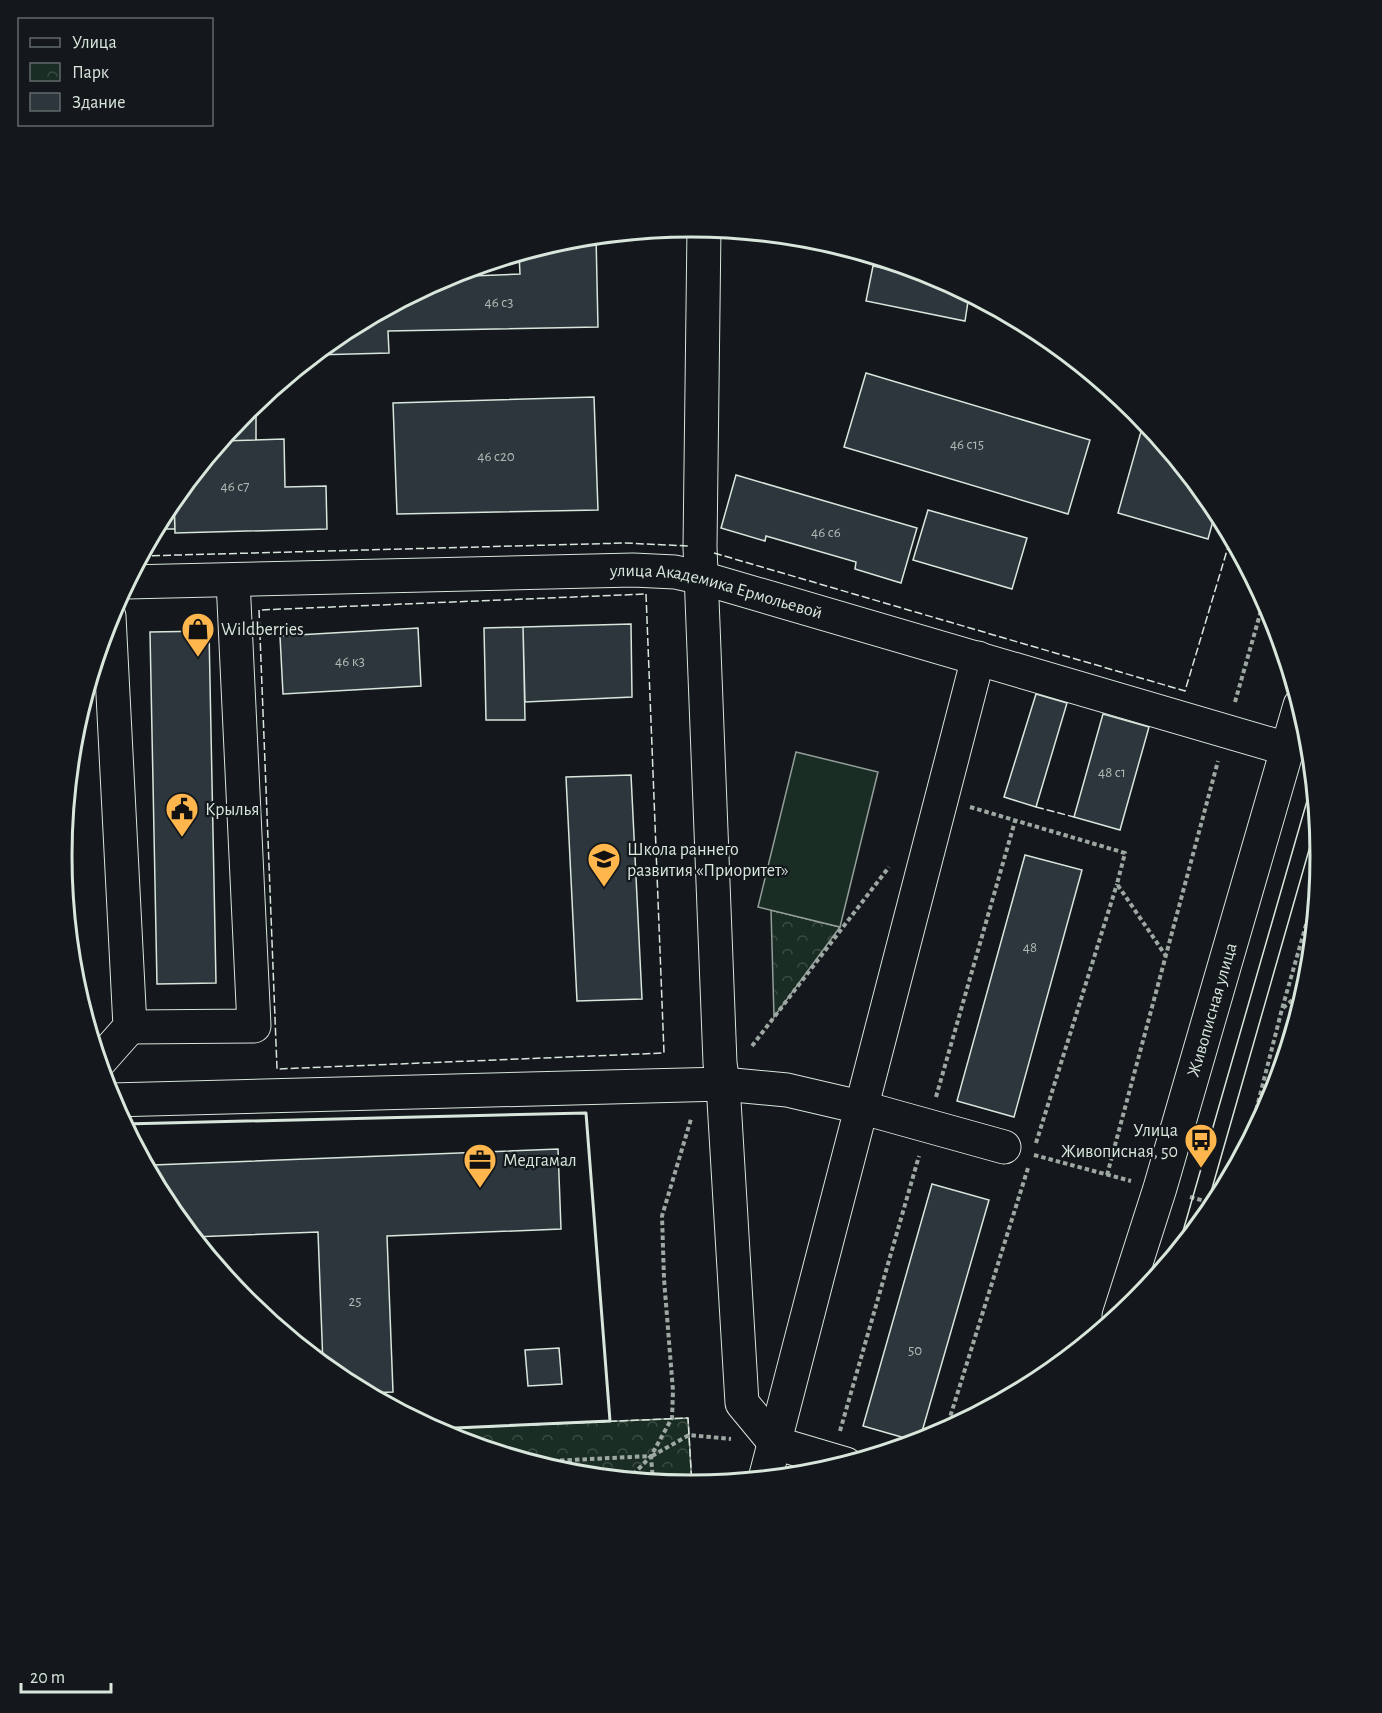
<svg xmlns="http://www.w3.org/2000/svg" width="1382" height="1713" font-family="'Alegreya Sans',sans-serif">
<defs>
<pattern id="grass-tufts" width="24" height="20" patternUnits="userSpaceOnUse" patternTransform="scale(1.5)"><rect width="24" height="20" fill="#1a2d24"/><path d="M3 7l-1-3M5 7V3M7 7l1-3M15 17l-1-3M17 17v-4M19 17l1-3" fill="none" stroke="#3b4b43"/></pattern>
<pattern id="park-crowns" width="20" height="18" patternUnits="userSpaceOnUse" patternTransform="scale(1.5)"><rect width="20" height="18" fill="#1a2d24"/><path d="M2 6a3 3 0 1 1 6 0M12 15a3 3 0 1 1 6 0" fill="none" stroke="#3b4b43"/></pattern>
</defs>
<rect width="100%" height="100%" fill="#14181c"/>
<!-- grass -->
<path fill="url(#grass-tufts)" stroke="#939e99" stroke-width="1.5" d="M1311 956 1308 980 1272 1098 1266 1110Z"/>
<!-- park -->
<path fill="url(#park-crowns)" stroke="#939e99" stroke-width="1.5" d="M771 910 840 927 774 1017Z
M688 1418 692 1486H691L568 1474 450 1438 433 1429Z"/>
<!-- pitch -->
<path fill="#1a2d24" stroke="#939e99" stroke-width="1.5" d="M796 752 878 772 840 927 758 907Z"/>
<!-- building -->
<path fill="#2c363c" stroke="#d8e6dc" stroke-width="1.5" d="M596 236 598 327 388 331 389 353 315 355 342 333 446 277 520 274 519 254 569 239Z
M873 266 912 274 913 269 929 274 928 276 938 278 969 295 965 321 866 301Z
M1023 324 1041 333 1046 339 1021 332Z
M866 373 1090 440 1068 514 844 447Z
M594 397 598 510 397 514 393 403Z
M243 414H256V440L222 441Z
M1144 421 1215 507 1216 510 1208 539 1118 513Z
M284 439 285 487 326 486 327 529 175 533 174 499 222 441Z
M736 475 917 528 901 583 855 569 856 562 766 536 765 541 721 528Z
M174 499 175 529H156L168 506Z
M928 510 1027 538 1012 589 913 560Z
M631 624 632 697 525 702 523 627Z
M523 627 525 720H486L484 628Z
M418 628 421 686 283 694 280 636Z
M209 631 216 983 157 984 150 632Z
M1036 694 1067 703 1036 807 1004 797Z
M1103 714 1149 727 1120 830 1074 817Z
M631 775 642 999 577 1001 566 777Z
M1025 855 1082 870 1014 1117 957 1101Z
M558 1149 561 1229 387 1236 393 1392 366 1393 341 1380 323 1365 318 1232 193 1237 167 1206 154 1180 153 1165Z
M932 1184 989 1200 919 1442 863 1426Z
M559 1348 562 1384 528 1386 525 1350Z"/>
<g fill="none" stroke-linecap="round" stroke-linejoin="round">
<!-- minor casing -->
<g stroke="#d8e6dc" stroke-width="35">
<g id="minor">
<path d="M704 228 700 547 720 1063 723 1084 742 1403 775 1443 846 1464"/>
<path id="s1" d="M127 582 633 570 675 572 702 578 1287 749"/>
<path d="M130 1027 254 1026 233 580"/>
<path d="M99 1062 130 1027 109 616"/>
<path d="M111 1100 723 1084 787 1090 860 1107 1004 1147"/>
<path id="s2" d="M1119 1316 1160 1188 1300 705"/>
<path d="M765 1479 978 658"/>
</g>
</g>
<!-- path -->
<path stroke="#9da8a2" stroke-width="4" stroke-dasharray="4.5 3" stroke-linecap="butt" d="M1235 702 1264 600
M970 807 1125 853 1117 884 1166 956
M1283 1008 1305 989
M752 1046 889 867
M936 1097 1015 821
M1036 1143 1117 884
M1247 1146 1282 1009 1318 883
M1034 1155 1131 1181
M1107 1175 1218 761
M1190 1197 1216 1204
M946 1430 1028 1168
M840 1431 919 1156
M652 1456 689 1435 731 1439
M530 1462 651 1456 653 1482
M628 1480 651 1456 672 1418 673 1391 664 1279 662 1216 691 1119"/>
<!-- minor -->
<use href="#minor" stroke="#14181c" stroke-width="33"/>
<!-- tram -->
<path stroke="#d8e6dc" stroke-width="1.5" d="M1203 1220 1317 822
M1177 1252 1313 780"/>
<!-- fence -->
<path stroke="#d8e6dc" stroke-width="1.5" stroke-dasharray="8 3" stroke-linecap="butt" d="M714 553 1185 691 1231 537
M141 556 625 543 688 546
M646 594 664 1053 277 1069 259 610Z
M1036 807 1074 817
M433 1429 688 1418 692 1486"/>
<!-- wall -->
<path stroke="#d8e6dc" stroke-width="3" d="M124 1124 586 1113 610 1421 433 1429"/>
</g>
<!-- icons -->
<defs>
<g id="shop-pin" transform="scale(1.725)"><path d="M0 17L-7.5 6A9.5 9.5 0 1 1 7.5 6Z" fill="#ffb74d" stroke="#14181c"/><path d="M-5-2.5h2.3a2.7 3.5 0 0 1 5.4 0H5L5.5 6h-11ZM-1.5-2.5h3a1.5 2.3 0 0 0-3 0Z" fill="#111"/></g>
<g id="civic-pin" transform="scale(1.725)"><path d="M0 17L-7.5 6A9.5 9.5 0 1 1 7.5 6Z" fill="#ffb74d" stroke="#14181c"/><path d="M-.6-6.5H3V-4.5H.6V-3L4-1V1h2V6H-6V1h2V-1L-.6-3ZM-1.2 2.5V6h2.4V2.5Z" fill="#111"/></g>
<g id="school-pin" transform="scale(1.725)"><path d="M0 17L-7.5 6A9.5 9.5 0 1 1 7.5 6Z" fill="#ffb74d" stroke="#14181c"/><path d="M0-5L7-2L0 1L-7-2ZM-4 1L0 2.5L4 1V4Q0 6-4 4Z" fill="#111"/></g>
<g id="bus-pin" transform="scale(1.725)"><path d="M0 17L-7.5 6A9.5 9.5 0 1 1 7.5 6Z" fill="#ffb74d" stroke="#14181c"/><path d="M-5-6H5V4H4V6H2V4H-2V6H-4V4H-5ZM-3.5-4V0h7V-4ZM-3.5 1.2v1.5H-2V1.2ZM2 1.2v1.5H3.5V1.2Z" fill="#111"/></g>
<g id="office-pin" transform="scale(1.725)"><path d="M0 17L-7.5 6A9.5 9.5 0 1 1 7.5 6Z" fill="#ffb74d" stroke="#14181c"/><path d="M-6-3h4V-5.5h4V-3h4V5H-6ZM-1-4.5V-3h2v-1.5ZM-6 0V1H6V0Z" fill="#111"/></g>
</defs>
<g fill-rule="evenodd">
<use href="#shop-pin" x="198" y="629"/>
<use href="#civic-pin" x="182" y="809"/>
<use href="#school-pin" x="604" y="859"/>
<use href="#bus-pin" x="1201" y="1140"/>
<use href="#office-pin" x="480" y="1160"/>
</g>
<g text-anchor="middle" stroke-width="4.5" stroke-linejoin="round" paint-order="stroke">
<!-- number labels -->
<g font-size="15" fill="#adbab4">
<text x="499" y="307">46 с3</text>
<text x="967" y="449">46 с15</text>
<text x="496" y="461">46 с20</text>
<text x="235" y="491">46 с7</text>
<text x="826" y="537">46 с6</text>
<text x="350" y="666">46 к3</text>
<text x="1112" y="777">48 с1</text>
<text x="1030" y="952">48</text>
<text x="355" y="1306">25</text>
<text x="915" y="1355">50</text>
</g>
<!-- street labels -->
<g font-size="18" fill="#d8e6dc" stroke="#14181c">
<text dy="6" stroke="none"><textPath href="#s1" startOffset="592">улица Академика Ермольевой</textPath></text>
<text dy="6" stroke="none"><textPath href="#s2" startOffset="320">Живописная улица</textPath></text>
</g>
<!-- poi labels -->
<g font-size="18" fill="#d8e6dc" stroke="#14181c" text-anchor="start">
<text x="221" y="635">Wildberries</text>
<text x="205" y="815">Крылья</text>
<text x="627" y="855">Школа раннего<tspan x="627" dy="21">развития «Приоритет»</tspan></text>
<text x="1178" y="1136" text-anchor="end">Улица<tspan x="1178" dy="21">Живописная, 50</tspan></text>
<text x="503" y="1166">Медгамал</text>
</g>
</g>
<!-- crop -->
<path d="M0 0H1382V1713H0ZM72 856a619 619 0 1 1 1238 0a619 619 0 1 1-1238 0Z" fill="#14181c" fill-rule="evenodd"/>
<path fill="none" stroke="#d8e6dc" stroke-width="3" d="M72 856a619 619 0 1 1 1238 0a619 619 0 1 1-1238 0Z"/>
<!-- legend -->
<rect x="18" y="18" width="195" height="108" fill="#14181c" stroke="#626a69" stroke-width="1.5"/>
<rect x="30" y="38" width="30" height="9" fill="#14181c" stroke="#626a69" stroke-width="1.5"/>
<text x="72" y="48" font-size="18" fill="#d8e6dc">Улица</text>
<rect x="30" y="63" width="30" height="18" fill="url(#park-crowns)" stroke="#626a69" stroke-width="1.5"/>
<text x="72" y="78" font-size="18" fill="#d8e6dc">Парк</text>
<rect x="30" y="93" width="30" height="18" fill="#2c363c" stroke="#626a69" stroke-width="1.5"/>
<text x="72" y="108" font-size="18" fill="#d8e6dc">Здание</text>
<!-- scale -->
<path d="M21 1683v9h90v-9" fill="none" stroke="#d8e6dc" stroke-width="3"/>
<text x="30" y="1683" font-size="18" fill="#d8e6dc" stroke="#14181c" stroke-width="4.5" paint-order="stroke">20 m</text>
</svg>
